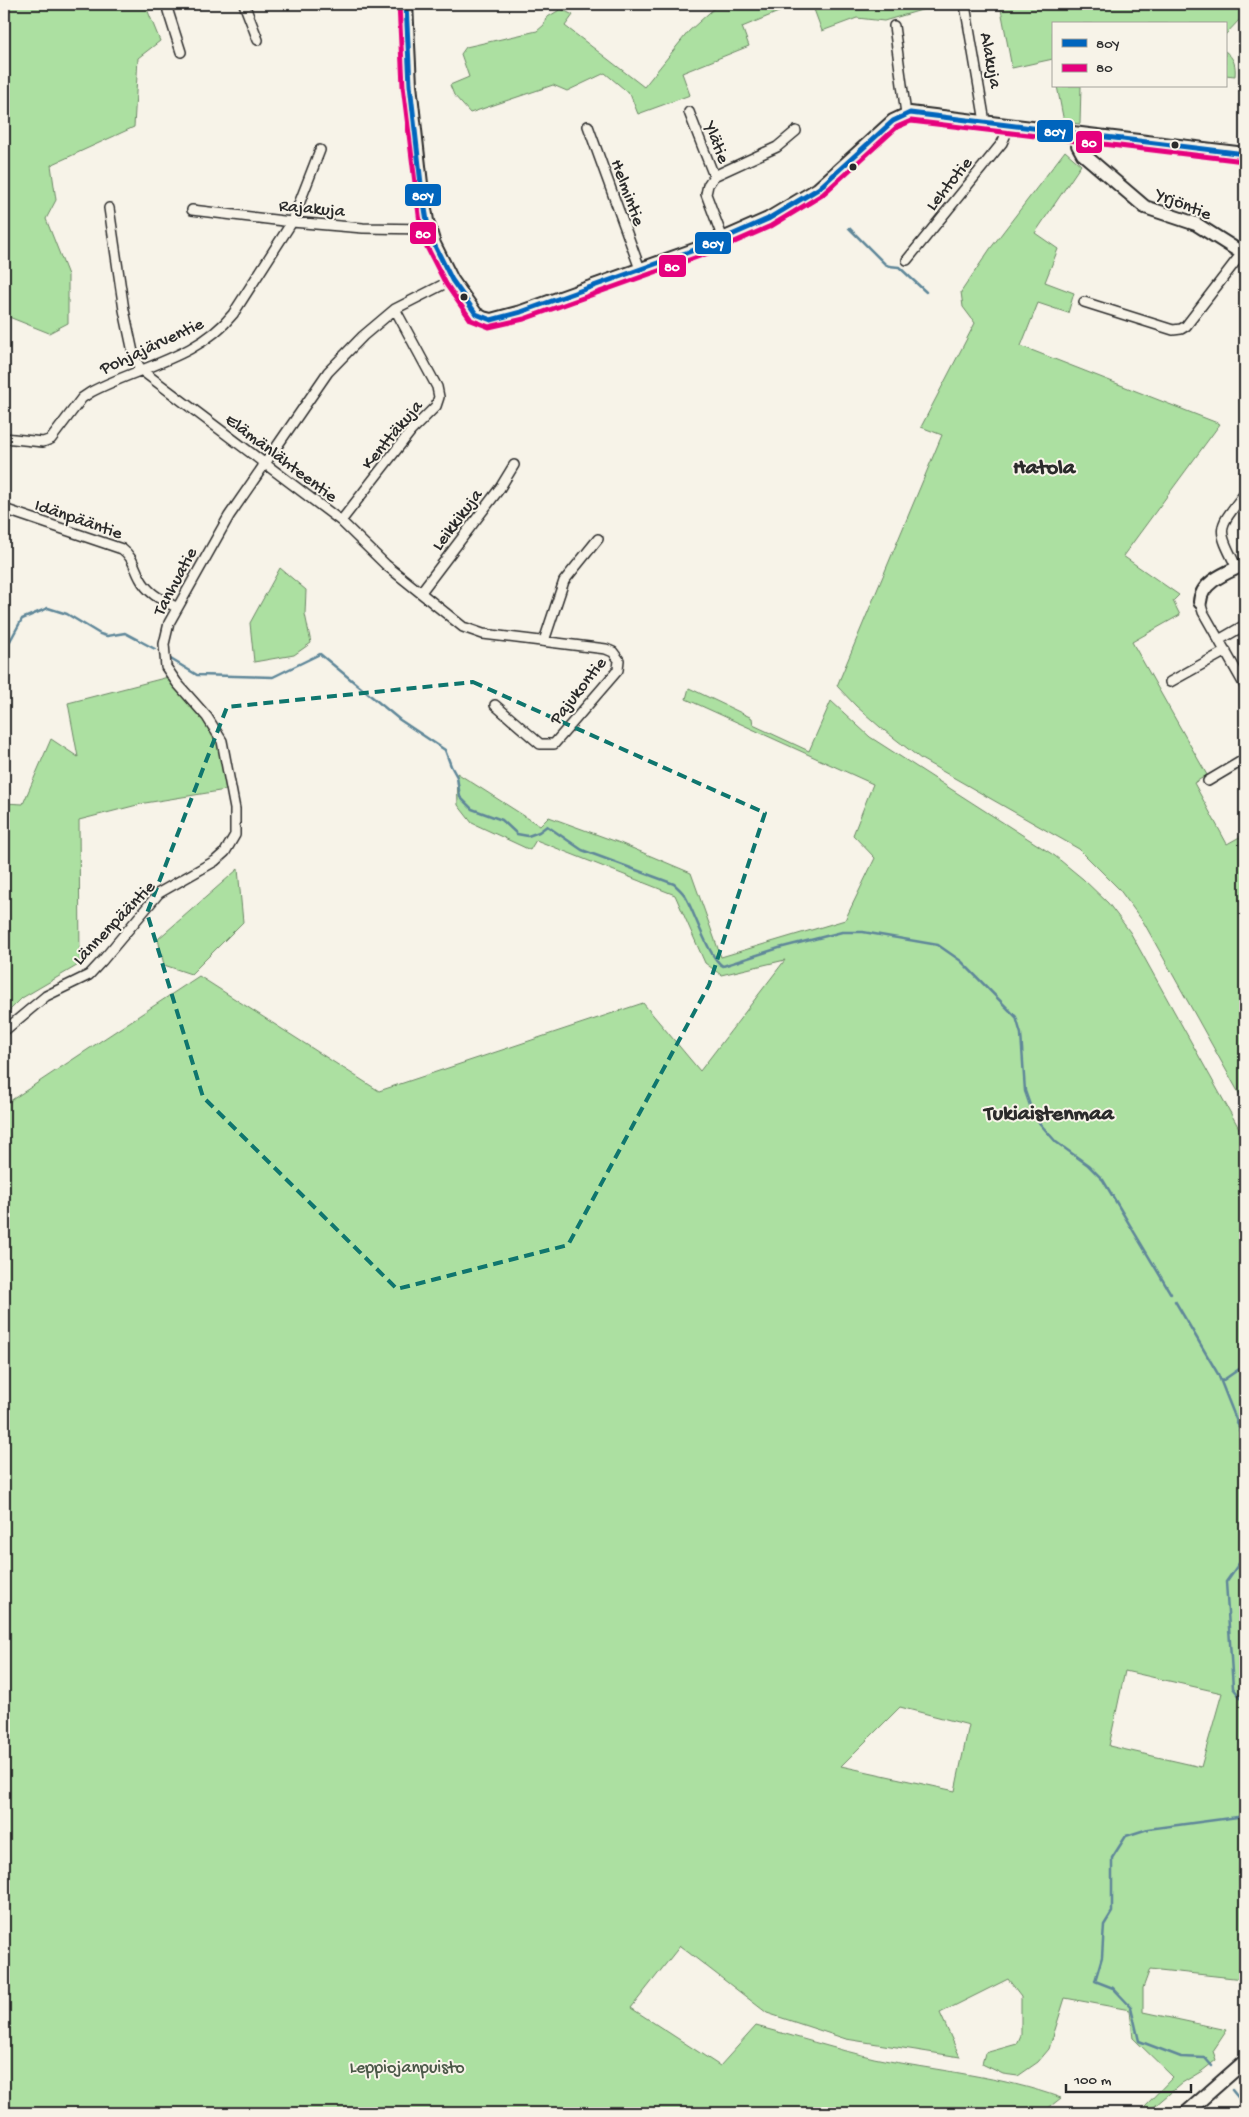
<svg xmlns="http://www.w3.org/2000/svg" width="1249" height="2117" font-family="'Gochi Hand',sans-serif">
<rect width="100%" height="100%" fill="#f7f3e8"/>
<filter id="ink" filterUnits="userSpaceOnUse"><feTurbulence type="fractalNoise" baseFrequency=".02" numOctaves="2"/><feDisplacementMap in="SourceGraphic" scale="10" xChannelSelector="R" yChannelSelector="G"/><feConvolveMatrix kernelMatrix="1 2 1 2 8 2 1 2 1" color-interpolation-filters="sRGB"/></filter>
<g filter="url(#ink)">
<!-- green -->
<path fill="#ace0a1" stroke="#6c8666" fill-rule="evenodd" d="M4 4H145L160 41 138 58 134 127 51 165 56 200 46 219 68 275V323L49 333 4 315Z
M719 4H798L742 27 749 46 682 73 690 95 638 114 630 94 605 73 567 91 553 85 470 113 454 95 450 85 469 77 461 54 466 47 537 31 544 25 546 18 561 9 573 15 565 26 644 87 689 31Z
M812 4H942L884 21 857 18 822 31Z
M1000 4H1245V18H1241L1225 35V24H1053V59L1012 68Z
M1225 51C1234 58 1236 65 1235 76L1225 75Z
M1057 86H1081L1080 124 1064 122Z
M1065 151 1081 165 1035 233 1058 249 1045 282 1074 293 1068 313 1038 303 1021 346 1220 424 1123 556 1179 595 1173 601 1180 615 1132 642 1207 775 1194 783 1227 844 1245 834V1104L1144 923 1119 889 1079 849 921 759 880 727 856 706 837 686 942 435 921 427 975 323 963 307 961 292 990 249Z
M280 568 306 590 305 614 311 643 294 655 254 662 250 623Z
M172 676 222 741 232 789 145 803 79 820 80 964 22 998 4 1016V803L23 804 51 739 78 757 68 703Z
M689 688 752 718 753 725 809 751 831 701 870 737 1055 856 1083 879 1108 903 1130 932 1245 1139V1974L1243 1979 1150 1969 1143 1988V2012L1227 2030 1213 2051 1216 2060 1202 2071 1182 2083 1149 2111 1145 2106 1173 2077 1133 2038 1130 2010 1065 1998 1049 2049 1038 2062 1018 2076 1003 2074 982 2064 985 2053 1017 2044 1021 2035V1996L1008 1979 940 2013 960 2057 846 2039 767 2013 680 1946 631 2008 720 2066 756 2026C795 2036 834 2049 874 2058 936 2071 1002 2076 1061 2098L1042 2113H4V1105L199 976 379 1091 643 1003 700 1071 785 960 721 975 705 963 675 895 536 840 530 850 472 823 458 805 457 773 540 826 549 817 620 843 691 873 721 957 845 920 875 858 853 835 873 784 686 699ZM1125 1671 1222 1693 1201 1767 1109 1746ZM900 1707 969 1725 955 1791 841 1766Z
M238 869 243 922 191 974 164 965 158 939Z"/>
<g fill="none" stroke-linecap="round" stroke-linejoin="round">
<!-- stream -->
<path stroke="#5f8799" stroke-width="2.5" d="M849 228 885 264 889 266 899 267 926 292
M4 652 22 619 48 608 67 614 100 634 107 636 125 633 155 649
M169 658 197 675 273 677 320 654 400 720 445 750 451 766 457 777 460 797 472 809 502 820 517 834 528 836 539 832 547 826 582 850 674 884C678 888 683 892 685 896 694 911 709 959 723 966L779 948 842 932H863L938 945 961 961 1016 1017 1021 1034 1025 1091 1034 1117 1056 1142 1088 1165 1103 1180 1171 1294
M1175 1301 1218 1374 1245 1442
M1222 1381 1245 1365
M1245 1555 1226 1582 1233 1688 1245 1703
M1212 2066 1205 2058 1181 2057 1139 2041 1131 2007 1113 1988 1095 1981 1102 1957 1104 1925 1112 1912V1858L1126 1836 1148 1829 1245 1816
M1232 2090 1245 2106"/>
<!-- street casing -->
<g stroke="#2b2b2b" stroke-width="12">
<path id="street" d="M170 4 168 11 181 52
M244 4 258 40
M965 5 985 122
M894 26 906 114
M689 112 714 176 708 185 706 194 723 239
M588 126 640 269
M714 176 777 147 796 131
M109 208 124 310 134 357 141 370 341 521 386 565 463 627 483 634 606 649 613 652 619 660 618 670 554 744H540L495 705
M192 210 292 222 363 228 429 229
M907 260 1002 143 1010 125
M1084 302 1173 330 1181 329 1186 326 1242 253
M4 438 43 442 51 439 82 398 91 392C138 367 198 358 233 314L292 222 320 150
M4 509 122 549C133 557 134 567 140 578 148 594 162 600 176 607
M341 521 411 431 436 406 439 397 437 387 395 309
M1237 568C1216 526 1217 530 1245 493
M421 592 500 488 514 465
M1200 602 1203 612 1245 686
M1219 640 1245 625
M544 641 564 581 598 539
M1170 682 1226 651
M1208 781 1245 759
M4 1031 46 996 89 975 102 961 159 893 215 861 225 852 235 835V809L222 741 207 717 177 683 166 667 164 644 169 623 229 516 328 372 363 336 395 309 452 280"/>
</g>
<!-- secondary casing -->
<g stroke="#2b2b2b" stroke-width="16">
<path id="secondary" d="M406 4 410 85 421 184 427 221 434 244 452 280 476 314 483 318 491 320 521 312 711 244 768 219 818 189 893 121 910 113 1245 154
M1078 134V145L1083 154 1145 207 1196 224 1245 255
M1200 602C1201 581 1229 572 1245 564
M1186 2113 1245 2061"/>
</g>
<!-- street -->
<use href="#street" stroke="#f7f3e8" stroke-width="9"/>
<!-- secondary -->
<use href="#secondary" stroke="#f7f3e8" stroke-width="12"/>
<!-- bus-1 casing -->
<g stroke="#f7f3e8" stroke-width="9">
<path id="bus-1" d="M406 4 410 85 421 184 427 221 434 244 452 280 476 314 491 320 521 312 711 244 768 219 818 189 893 121 910 113 1245 154"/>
</g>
<!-- bus-2 casing -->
<g stroke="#f7f3e8" stroke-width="9">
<path id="bus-2" d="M399 4 403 86 420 223 427 247 446 284 471 320 489 327 524 319 714 251 771 226 822 195 897 127 911 121 1244 161"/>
</g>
<!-- bus-1 -->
<use href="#bus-1" stroke="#0065bd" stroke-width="5"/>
<!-- bus-2 -->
<use href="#bus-2" stroke="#e5007d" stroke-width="5"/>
</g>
</g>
<!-- marked area -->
<path fill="none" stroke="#0f766e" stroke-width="4" stroke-dasharray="10 6" stroke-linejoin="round" d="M473 682 765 813 709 985 568 1245 397 1289 203 1097 147 913 227 707Z"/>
<!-- markers -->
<g fill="#2b2b2b" stroke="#f7f3e8" stroke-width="2">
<circle cx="1175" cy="145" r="4.5"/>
<circle cx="853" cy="167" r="4.5"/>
<circle cx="464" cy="297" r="4.5"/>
</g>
<g text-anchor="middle" stroke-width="4" stroke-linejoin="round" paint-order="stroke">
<!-- street labels -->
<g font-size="18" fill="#2b2b2b" stroke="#f7f3e8">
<text transform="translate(992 60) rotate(79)" y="6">Alakuja</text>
<text transform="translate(718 142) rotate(69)" y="6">Ylätie</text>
<text transform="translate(948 183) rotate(-51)" y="6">Lehtotie</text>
<text transform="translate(629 192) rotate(70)" y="6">Helmintie</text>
<text transform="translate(1184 203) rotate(22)" y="6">Yrjöntie</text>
<text transform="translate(312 207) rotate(5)" y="6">Rajakuja</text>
<text transform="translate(151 345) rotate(-25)" y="6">Pohjajärventie</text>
<text transform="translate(391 434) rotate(-50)" y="6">Kenttäkuja</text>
<text transform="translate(282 457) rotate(37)" y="6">Elämänlähteentie</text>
<text transform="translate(79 518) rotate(19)" y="6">Idänpääntie</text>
<text transform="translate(456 519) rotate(-53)" y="6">Leikkikuja</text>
<text transform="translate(174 581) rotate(-62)" y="6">Tanhuatie</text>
<text transform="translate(577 690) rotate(-52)" y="6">Pajukontie</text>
<text transform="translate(113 922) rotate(-46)" y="6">Lännenpääntie</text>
</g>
<!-- park labels -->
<g font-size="18" fill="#4b5848" stroke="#f7f3e8">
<text x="407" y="2072">Leppiojanpuisto</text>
</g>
<!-- district labels -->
<g font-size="22" font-weight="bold" fill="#2b2b2b" stroke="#f7f3e8">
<text x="1044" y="473">Hatola</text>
<text x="1049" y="1119">Tukiaistenmaa</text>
</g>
</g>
<g stroke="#f7f3e8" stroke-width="2">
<rect x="1036" y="119" width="38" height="24" rx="5" fill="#0065bd"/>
<rect x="1075" y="130" width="28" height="24" rx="5" fill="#e5007d"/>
<rect x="404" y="183" width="38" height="24" rx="5" fill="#0065bd"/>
<rect x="409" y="221" width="28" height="24" rx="5" fill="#e5007d"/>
<rect x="694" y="231" width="38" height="24" rx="5" fill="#0065bd"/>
<rect x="658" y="254" width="29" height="24" rx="5" fill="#e5007d"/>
</g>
<g font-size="14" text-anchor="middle" font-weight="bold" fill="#fff">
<text x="1055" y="136">80Y</text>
<text x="1089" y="147">80</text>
<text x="423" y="200">80Y</text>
<text x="423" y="238">80</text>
<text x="713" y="248">80Y</text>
<text x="672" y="271">80</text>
</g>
<!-- margin -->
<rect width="1249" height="2117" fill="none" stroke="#f7f3e8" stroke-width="20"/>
<rect x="10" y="10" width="1229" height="2097" fill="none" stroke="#2b2b2b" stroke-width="2" filter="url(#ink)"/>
<!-- legend -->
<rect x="1052" y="22" width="175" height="65" fill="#f7f3e8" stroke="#a5a39c"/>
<rect x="1062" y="39" width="25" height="8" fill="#0065bd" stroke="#a5a39c"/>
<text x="1096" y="48" font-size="15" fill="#2b2b2b">80Y</text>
<rect x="1062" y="64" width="25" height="8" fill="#e5007d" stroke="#a5a39c"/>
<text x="1096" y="72" font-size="15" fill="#2b2b2b">80</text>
<!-- scale -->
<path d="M1066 2084v8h125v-8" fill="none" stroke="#2b2b2b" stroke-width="2.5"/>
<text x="1074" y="2084" font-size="15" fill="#2b2b2b" stroke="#f7f3e8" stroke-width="4" paint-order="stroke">100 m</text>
</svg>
